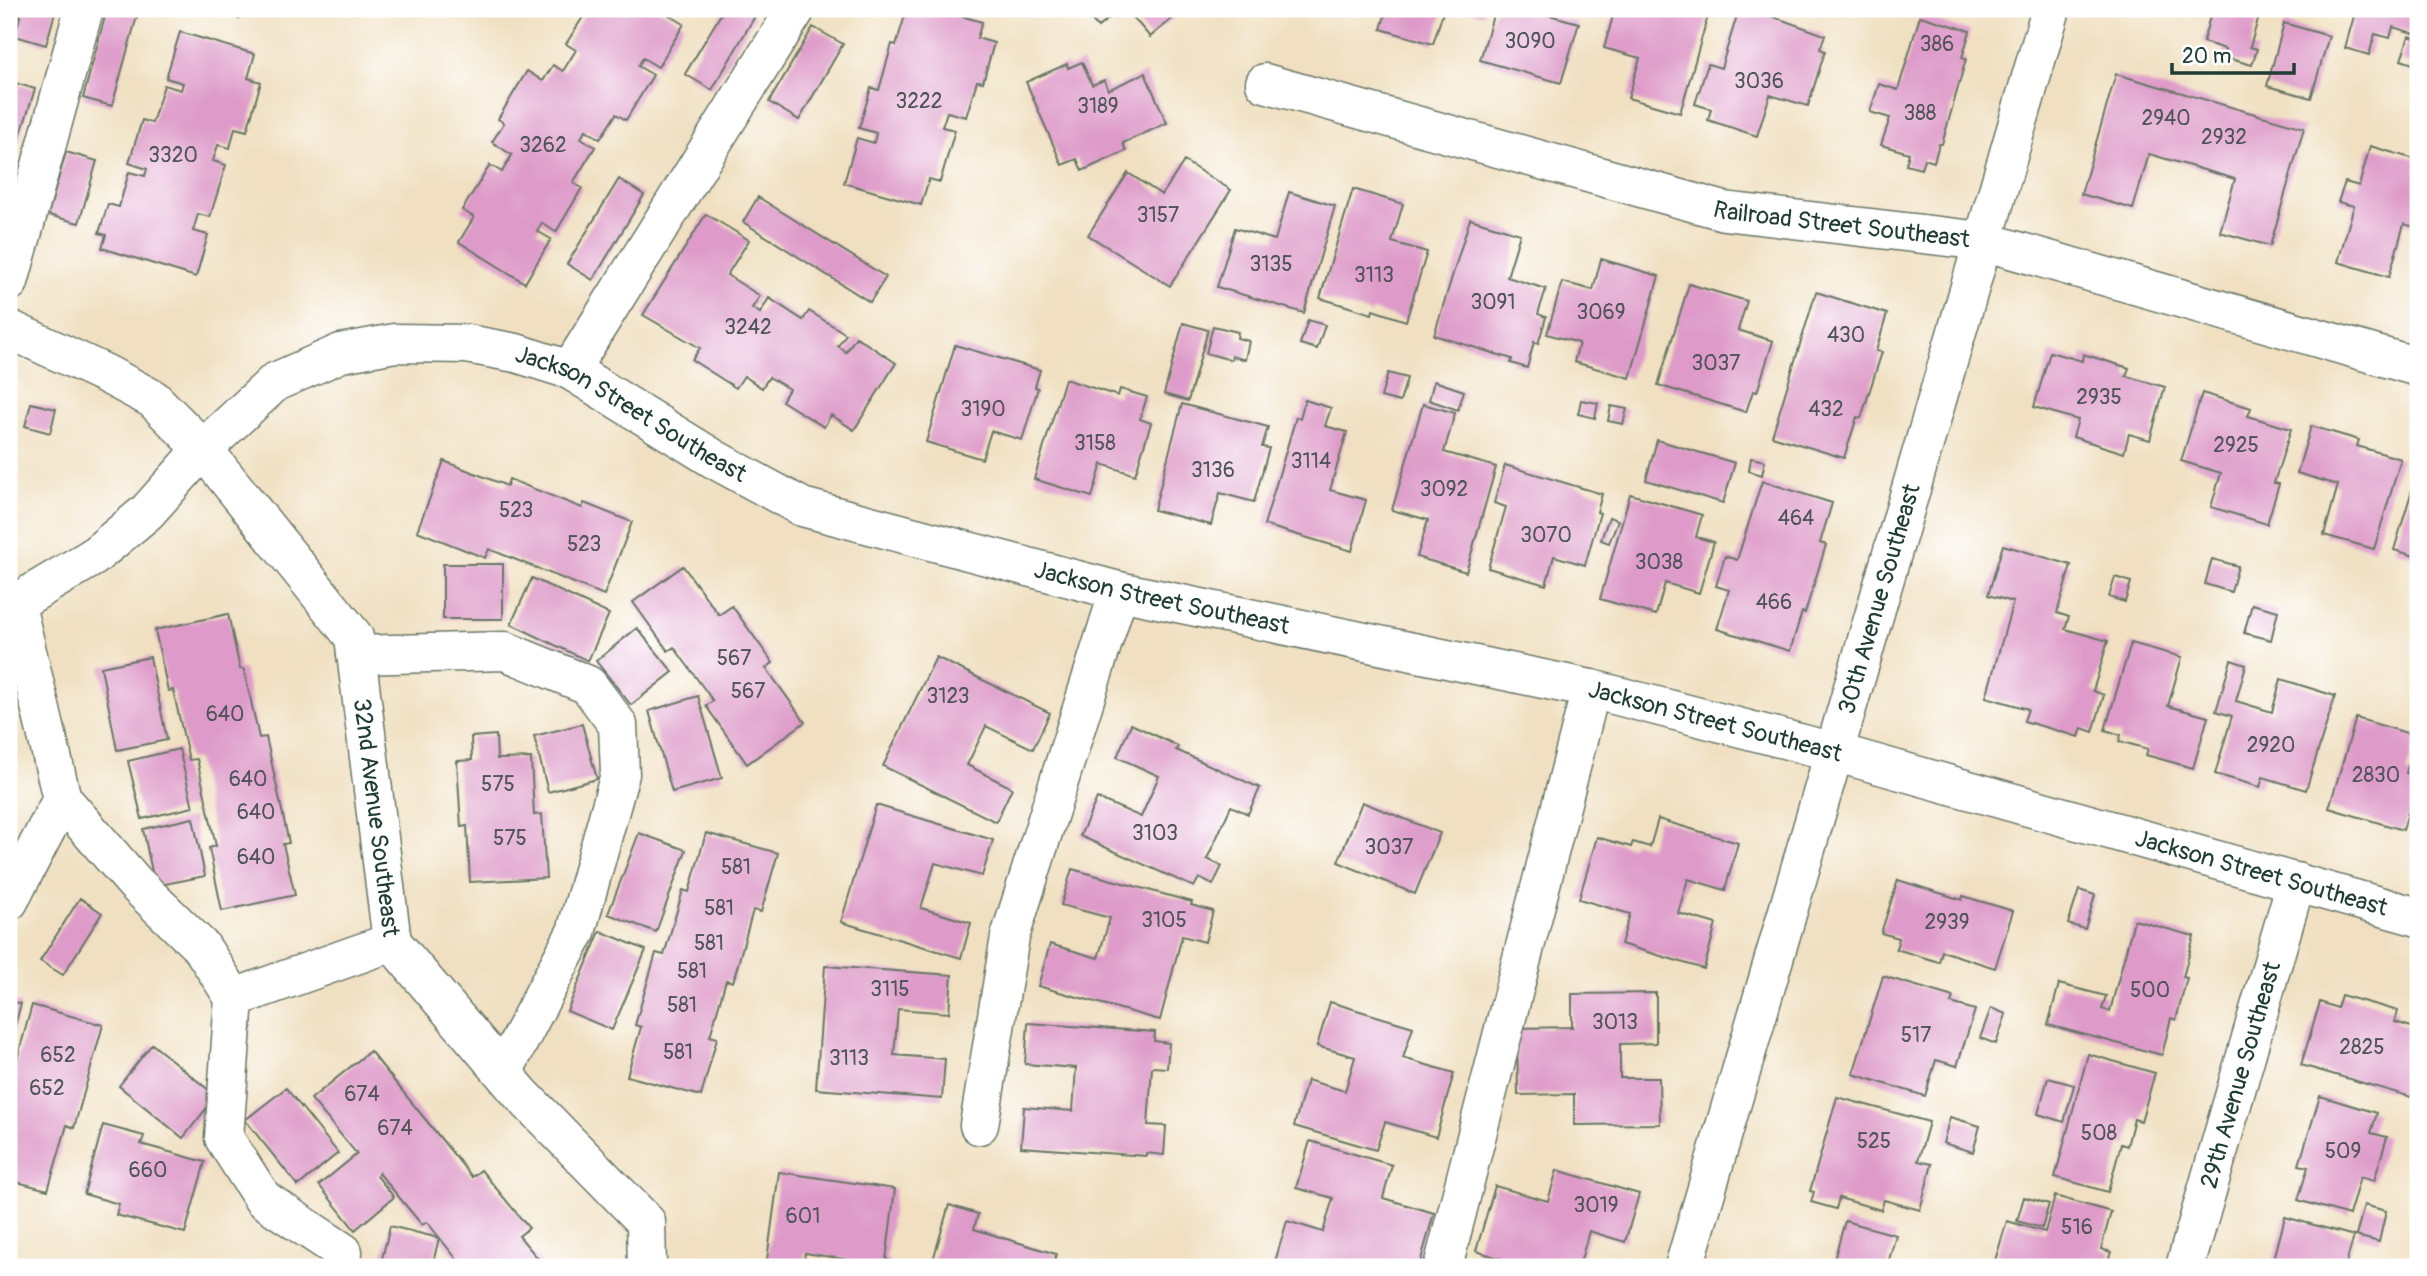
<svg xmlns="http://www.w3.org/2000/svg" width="2427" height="1276" font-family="Pangolin,sans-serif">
<rect width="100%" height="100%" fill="#fff"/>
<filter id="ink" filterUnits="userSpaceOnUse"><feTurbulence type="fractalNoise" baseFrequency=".0143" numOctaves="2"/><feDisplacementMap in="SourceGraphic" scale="14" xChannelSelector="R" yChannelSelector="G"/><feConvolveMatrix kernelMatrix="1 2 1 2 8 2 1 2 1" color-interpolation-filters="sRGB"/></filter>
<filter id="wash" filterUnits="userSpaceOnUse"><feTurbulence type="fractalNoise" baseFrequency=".00686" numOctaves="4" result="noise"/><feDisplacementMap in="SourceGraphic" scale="28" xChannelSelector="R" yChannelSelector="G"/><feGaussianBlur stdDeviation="1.57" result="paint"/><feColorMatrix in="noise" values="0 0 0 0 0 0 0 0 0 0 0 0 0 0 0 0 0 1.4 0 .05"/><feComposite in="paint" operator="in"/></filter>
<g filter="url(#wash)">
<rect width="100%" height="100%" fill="#f0e0c1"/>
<g id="blocks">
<!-- building -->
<path fill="#de9bc9" d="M22 9H56L46 45 15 36Z
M107 9H139L112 106 83 98Z
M227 9H246L239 18Z
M588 9H659L684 24 658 67 643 58 638 66 653 75 626 120 616 114 600 139 586 130 581 138 595 147 573 183 582 188 556 232 542 223 537 231 551 239 525 283 459 242 474 217 462 210 490 165 502 172 512 155 492 142 504 123 498 119 527 71 543 81 553 65 563 71 576 50 566 44Z
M724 9H743L755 16 712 90 685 74Z
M907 9H937L982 22 977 38 994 43 983 82 977 81 966 117 947 112 942 127 955 130 940 182 929 179 921 205 844 183 857 138 874 143 876 133 859 128 871 88 879 90 892 44 896 45Z
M1082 9H1120L1098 27Z
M1126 9H1184L1150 37Z
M1387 9H1444L1433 44 1381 29Z
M1466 9H1485L1483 15Z
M1495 9H1547L1545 14 1579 23 1561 83 1480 60Z
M1615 9H1710L1680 113 1628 98 1640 58 1604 48Z
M1739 9H1751L1825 35 1820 49 1825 51 1808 106 1770 95 1757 136 1708 120 1711 109 1695 104 1708 64 1721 68Z
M1955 9H1973L1972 14Z
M2212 9H2261L2250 47 2257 49 2252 65 2223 57 2225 49 2203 42Z
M2356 9H2418L2416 34 2393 27 2390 38 2375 34 2369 55 2345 48Z
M1920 16 1970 31 1962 58 1966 59 1942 144H1939L1934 162 1924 159 1921 169 1906 165 1909 153 1881 145 1890 118 1870 112 1879 84 1898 90Z
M2284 23 2329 36 2311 98 2267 86Z
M813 27 843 44 799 120 769 102Z
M180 32 255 54 248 78 261 82 247 131 235 128 230 148 218 145 213 161 226 165 210 217 198 214 193 231 208 235 196 277 102 248 106 235 99 233 108 204 119 207 129 172 145 176 147 169 129 163 142 120 152 123 164 85 181 90 183 83 166 78Z
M2409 36 2418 39 2416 65 2401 60Z
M1082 62 1092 85 1104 80 1108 90 1145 73 1167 123 1123 143 1126 151 1082 171 1077 159 1062 165 1026 82 1067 64 1068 68Z
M2116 74 2304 128 2270 246 2220 232 2235 179 2149 154 2133 209 2081 194Z
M9 81 35 89 9 172Z
M2370 146 2418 160V228L2404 224 2389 277 2338 262 2354 206 2338 202 2345 182 2359 186Z
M66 152 97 161 79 223 48 215Z
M1184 161 1231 190 1170 286 1088 235 1128 173 1162 195Z
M619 179 644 195 593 280 567 264Z
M1353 189 1403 204 1392 242 1427 252 1406 321 1373 310 1372 314 1320 298Z
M1289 192 1335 206 1304 313 1217 287 1235 228 1275 240Z
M758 197 886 277 870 302 743 222Z
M706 214 749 240 727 275 760 296 752 308 760 313 769 298 803 320 809 311 846 334 838 346 846 352 856 337 896 363 854 430 831 415 824 427 782 401 789 389 769 377 762 388 744 376 736 388 692 360 700 348 643 315Z
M1470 219 1520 234 1507 277 1546 289 1538 314 1546 317 1538 344 1534 342 1527 368 1511 363 1512 359 1434 335Z
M1601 259 1659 276 1630 378 1574 362 1579 343 1547 334 1562 282 1593 290Z
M1689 284 1747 301 1738 330 1773 341 1757 392 1753 391 1746 412 1658 385Z
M1816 292 1887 314 1876 351 1882 352 1861 418 1857 417 1844 458 1772 436Z
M1308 320 1325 325 1317 349 1300 344Z
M1183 323 1208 330 1188 401 1164 394Z
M1213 326 1238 332 1237 338 1249 341 1245 360 1232 356 1231 360 1206 353Z
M955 345 1040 370 1035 387 1038 388 1022 440 991 431 982 459 926 442Z
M2050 352 2082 361 2083 354 2129 368 2126 376 2165 387 2150 440 2129 434 2124 453 2073 437 2078 420 2034 407Z
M1388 373 1407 378 1400 402 1381 397Z
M1065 379 1118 396 1120 389 1147 397 1140 419 1151 423 1135 475 1102 464 1092 497 1034 479Z
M1434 381 1464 391 1458 410 1429 400Z
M2202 393 2251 408 2248 416 2291 429 2274 483 2279 484 2267 524 2211 507 2221 473 2181 461Z
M1305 400 1331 408 1325 426 1347 432 1330 490 1366 500 1352 551 1264 525 1296 417 1300 418Z
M1581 400 1598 403 1595 418 1578 414Z
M31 403 56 409 50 433 25 426Z
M1182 404 1268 427 1262 447 1269 448 1254 502 1220 493 1211 525 1154 510Z
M1423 404 1455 413 1444 452 1496 467 1466 572 1417 557 1428 520 1392 510Z
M1611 406 1627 409 1623 424 1608 421Z
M2311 426 2359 440 2357 446 2401 459 2374 549 2324 535 2338 485 2297 473Z
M1657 440 1735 463 1723 503 1646 480Z
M1751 458 1765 461 1762 475 1749 471Z
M444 461 507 486 509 479 582 508 584 503 632 522 604 595 489 549 485 558 417 531Z
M1505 465 1602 494 1597 512 1600 513 1585 565 1554 556 1546 585 1488 568 1506 507 1494 503Z
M2418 470V557L2394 550Z
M1762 481 1832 503 1820 543 1826 545 1805 613 1802 612 1790 651 1717 629 1729 590 1716 586 1725 556 1737 560Z
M1630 494 1702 515 1696 537 1714 542 1699 593 1665 583 1656 615 1600 599Z
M1609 517 1618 520 1609 543 1601 540Z
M2003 545 2071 565 2057 613 2069 617 2065 629 2108 641 2093 691 2104 695 2093 732 2082 728 2079 737 2024 721 2028 709 1986 697 2013 602 1988 595Z
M2212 559 2238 566 2231 592 2205 584Z
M443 564H503V619H443Z
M683 566 719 615 732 606 773 663 766 668 805 722 747 764 706 706 713 701 674 647 668 651 633 602Z
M2115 577 2131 582 2125 602 2109 597Z
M532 578 609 614 588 661 511 624Z
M2252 604 2278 611 2271 640 2244 633Z
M228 614 240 669H244L259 738 266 737 289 843 283 844 295 895 222 911 209 848 216 846 197 759 189 760 173 690 168 691 155 630Z
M637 628 673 672 631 705 596 661Z
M2131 643 2182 657 2168 706 2208 717 2193 768 2146 755 2148 749 2119 741 2121 735 2105 730Z
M150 657 167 740 117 750 101 667Z
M936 657 1050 713 1033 749 986 726 967 765 1012 788 996 822 883 766Z
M2231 660 2246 665 2236 701 2272 712 2281 679 2335 696 2306 790 2263 777 2260 787 2215 774 2232 716 2216 711Z
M698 696 722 778 672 792 649 711Z
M2356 718 2417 736 2406 773 2418 776V780L2403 830 2329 808Z
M582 724 597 779 548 792 534 736Z
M1131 724 1178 746 1176 750 1260 788 1248 814 1231 806 1207 859 1222 866 1213 885 1199 878 1194 887 1080 836 1097 798 1141 817 1159 776 1117 757Z
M496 735 497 759 531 758 534 815 542 814 546 878 470 882 467 826 461 827 457 761 472 760 471 737Z
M179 749 193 807 142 819 128 761Z
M1362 802 1440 833 1415 894 1338 862Z
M876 805 993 840 982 876 935 863 921 908 971 923 961 958 841 922Z
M193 818 205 876 155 886 143 829Z
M1658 819 1738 843 1725 890 1688 879 1678 913 1716 924 1704 969 1621 944 1630 914 1579 899 1597 837 1631 847 1633 842 1650 847Z
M639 833 686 850 656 932 608 914Z
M706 833 778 853 761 912 753 910 733 982 726 980 710 1036 717 1038 701 1096 627 1076 641 1027 635 1025 656 953 664 955 683 890 689 892Z
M1072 869 1192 902 1191 905 1213 911 1205 942 1182 936 1160 1020 1038 986 1050 944 1098 958 1110 918 1061 905Z
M1898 880 1962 900 1963 896 2013 911 1995 968 1942 951 1939 962 1896 949 1899 938 1881 933Z
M2079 890 2095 895 2085 929 2068 924Z
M80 898 102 913 63 975 40 961Z
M2134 920 2194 936 2183 977 2187 978 2176 1020 2171 1018 2162 1055 2048 1025 2059 984 2106 996 2102 1009 2110 1011Z
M600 931 646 950 612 1030 567 1011Z
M825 966 952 975 949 1013 898 1009 894 1055 945 1059 942 1099 816 1089Z
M1883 976 1953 997 1951 1003 1975 1010 1957 1066 1936 1060 1925 1096 1853 1074Z
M1656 993V1043L1620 1044V1078H1659L1660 1124 1574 1125V1094L1518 1095 1517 1028 1572 1027V994Z
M2341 995 2398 1011 2395 1022 2418 1029V1099L2301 1065 2320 1002 2337 1008Z
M9 1000 21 1004 10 1043H9Z
M1330 1002 1413 1027 1403 1058 1454 1073 1436 1137 1385 1122 1376 1150 1294 1126 1307 1080 1345 1091 1355 1057 1317 1046Z
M32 1005 103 1025 74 1128 67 1125 48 1190 9 1180V1088Z
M1991 1008 2006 1014 1996 1044 1980 1038Z
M1028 1023 1155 1032 1154 1041 1169 1043 1167 1068 1152 1067 1148 1125 1166 1126 1164 1155 1146 1153V1156L1021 1147 1024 1107 1073 1111 1076 1068 1025 1064Z
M152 1044 216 1096 183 1138 119 1086Z
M370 1051 472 1177 481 1170 529 1228 519 1236 545 1267H463L427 1222 422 1225 379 1173 377 1176 394 1197 355 1230 319 1185 357 1154 311 1099Z
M2088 1054 2155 1073 2141 1121 2134 1119 2127 1146 2121 1144 2108 1192 2055 1177Z
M2048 1078 2074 1085 2064 1122 2038 1114Z
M286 1088 338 1153 298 1186 245 1120Z
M2320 1096 2377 1113 2371 1133 2387 1137 2374 1181 2360 1177 2349 1215 2298 1200 2308 1167 2299 1165Z
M1837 1097 1929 1122 1918 1161 1932 1164 1920 1210 1884 1200 1881 1210 1839 1198 1836 1209 1811 1202 1814 1192 1810 1191Z
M1950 1117 1980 1126 1973 1152 1943 1143Z
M103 1125 144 1136 141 1144 205 1162 185 1233 116 1215 119 1204 84 1194Z
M1310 1141 1392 1165 1383 1198 1434 1213 1419 1267H1387L1364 1261 1362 1267H1281L1274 1265 1287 1221 1323 1232 1333 1198 1296 1188Z
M1557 1170 1639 1194 1625 1242 1589 1231 1579 1267H1528L1476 1251 1495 1186 1548 1201Z
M779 1172 895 1189 886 1260H889L888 1267H849L850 1260 805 1253 803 1267H766Z
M2055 1196 2111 1212 2101 1249 2111 1252 2106 1267H1993L2007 1221 2045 1232Z
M2024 1197 2049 1204 2042 1228 2017 1221Z
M949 1205 978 1214 974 1229 1056 1254 1053 1267H931Z
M2364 1205 2386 1211 2379 1242 2356 1236Z
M2285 1217 2354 1236 2345 1267H2272Z
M1845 1221 1896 1235 1887 1267H1832Z
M390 1226 439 1238 432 1267H380Z
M1790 1261 1809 1266V1267H1788Z"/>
</g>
</g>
<g filter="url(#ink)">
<use href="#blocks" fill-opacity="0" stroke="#687665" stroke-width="2"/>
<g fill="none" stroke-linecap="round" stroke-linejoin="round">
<!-- minor casing -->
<g stroke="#687665" stroke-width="41">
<g id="minor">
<path id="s1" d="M1265 83 1724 211 1983 241 2418 367"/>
<path d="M9 282 84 9"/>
<path id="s2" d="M9 329 106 374 153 399 203 449 354 637 392 942 521 1094 646 1222 647 1267"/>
<path d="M570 370 796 9"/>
<path id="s3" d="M9 607 93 557 147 512 203 449 275 382 341 353 395 343 467 344 516 353 570 370 714 459 802 507 1119 591 1591 689 1834 752 2418 917"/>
<path d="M356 655 505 651 588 685 618 725 620 774 576 932 503 1072"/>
<path d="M62 799 135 883 202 948 234 998 392 942"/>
<path d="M9 901 62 799 16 605"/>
<path d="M234 998 224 1138 263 1199 343 1252"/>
<path d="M979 1125 1010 937 1119 591"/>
<path d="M1443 1267 1591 689"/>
<path id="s4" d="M1684 1267 2051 9"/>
<path id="s5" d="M2185 1267 2296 882"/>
</g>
</g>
<!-- minor -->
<use href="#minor" stroke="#fff" stroke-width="38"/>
</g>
</g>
<g text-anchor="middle" stroke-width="5" stroke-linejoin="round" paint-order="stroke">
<!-- number labels -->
<g font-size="21" fill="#4f5459">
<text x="1530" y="48">3090</text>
<text x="1937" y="51">386</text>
<text x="1759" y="88">3036</text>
<text x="919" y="108">3222</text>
<text x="1098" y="113">3189</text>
<text x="1920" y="120">388</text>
<text x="2166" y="125">2940</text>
<text x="2224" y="144">2932</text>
<text x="543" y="152">3262</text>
<text x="173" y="162">3320</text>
<text x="1158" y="222">3157</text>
<text x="1271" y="271">3135</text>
<text x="1374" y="282">3113</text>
<text x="1493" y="309">3091</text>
<text x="1601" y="319">3069</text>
<text x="748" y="334">3242</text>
<text x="1846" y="342">430</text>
<text x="1716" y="370">3037</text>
<text x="2099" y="404">2935</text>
<text x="983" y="416">3190</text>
<text x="1826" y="416">432</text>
<text x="1095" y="450">3158</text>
<text x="2236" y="452">2925</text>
<text x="1311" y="468">3114</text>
<text x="1213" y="477">3136</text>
<text x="1444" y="496">3092</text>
<text x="516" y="517">523</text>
<text x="1796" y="525">464</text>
<text x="1546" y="542">3070</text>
<text x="584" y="551">523</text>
<text x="1659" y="569">3038</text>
<text x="1774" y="609">466</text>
<text x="734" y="665">567</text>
<text x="748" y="698">567</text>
<text x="948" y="703">3123</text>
<text x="225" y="721">640</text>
<text x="2271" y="752">2920</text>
<text x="2376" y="782">2830</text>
<text x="248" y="786">640</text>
<text x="498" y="791">575</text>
<text x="256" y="819">640</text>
<text x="1155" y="840">3103</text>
<text x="510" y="845">575</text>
<text x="1389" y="854">3037</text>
<text x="256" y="864">640</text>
<text x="736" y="874">581</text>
<text x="719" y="915">581</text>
<text x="1164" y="927">3105</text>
<text x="1947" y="929">2939</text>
<text x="709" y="950">581</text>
<text x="692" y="978">581</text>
<text x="890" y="996">3115</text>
<text x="2150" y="997">500</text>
<text x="682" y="1012">581</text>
<text x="1615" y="1029">3013</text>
<text x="1916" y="1042">517</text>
<text x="2362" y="1054">2825</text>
<text x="678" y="1059">581</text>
<text x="58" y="1062">652</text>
<text x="849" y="1065">3113</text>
<text x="47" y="1095">652</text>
<text x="362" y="1101">674</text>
<text x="395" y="1135">674</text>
<text x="2099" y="1140">508</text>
<text x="1874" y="1148">525</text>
<text x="2343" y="1158">509</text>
<text x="148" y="1177">660</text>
<text x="1596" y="1212">3019</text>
<text x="803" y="1223">601</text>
<text x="2077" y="1234">516</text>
</g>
<!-- street labels -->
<g font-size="24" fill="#1f3d34" stroke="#fff">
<text dy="8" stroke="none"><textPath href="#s1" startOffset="595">Railroad Street Southeast</textPath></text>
<text dy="8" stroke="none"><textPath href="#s3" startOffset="730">Jackson Street Southeast</textPath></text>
<text dy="8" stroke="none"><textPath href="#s3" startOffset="1297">Jackson Street Southeast</textPath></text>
<text dy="8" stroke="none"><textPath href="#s4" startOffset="696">30th Avenue Southeast</textPath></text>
<text dy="8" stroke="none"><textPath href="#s3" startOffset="1864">Jackson Street Southeast</textPath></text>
<text dy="8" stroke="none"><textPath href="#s2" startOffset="654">32nd Avenue Southeast</textPath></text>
<text dy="8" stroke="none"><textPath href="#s3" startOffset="2431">Jackson Street Southeast</textPath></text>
<text dy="8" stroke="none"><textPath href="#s5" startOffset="200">29th Avenue Southeast</textPath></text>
</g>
</g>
<!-- margin -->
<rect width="2427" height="1276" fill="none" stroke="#fff" stroke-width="35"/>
<!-- scale -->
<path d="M2172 63v10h122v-10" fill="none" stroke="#1f3d34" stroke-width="3.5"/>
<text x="2182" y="63" font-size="21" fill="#1f3d34" stroke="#ffffff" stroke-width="5" paint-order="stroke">20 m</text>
</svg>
